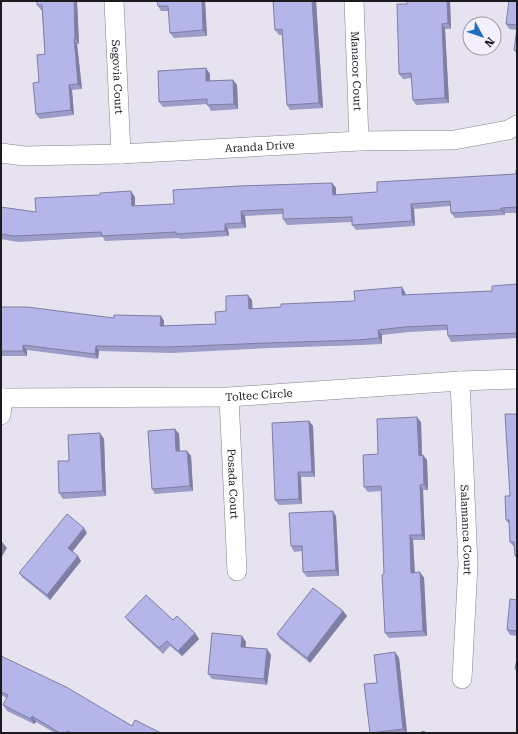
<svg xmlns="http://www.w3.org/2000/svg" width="518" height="734" font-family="'Roboto Serif',serif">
<rect width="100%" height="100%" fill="#e7e2f0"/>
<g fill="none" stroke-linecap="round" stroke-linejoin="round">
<!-- street casing -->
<g stroke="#86828e" stroke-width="20">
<g id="street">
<path id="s1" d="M114 1 121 154"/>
<path id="s2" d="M354 1 359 141"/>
<path id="s3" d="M1 153 24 156 121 154 359 141 454 140 508 130 517 125"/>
<path id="s4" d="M460 381 468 564 462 679"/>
<path id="s5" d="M229 397 237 571"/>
<path id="s6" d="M1 398 229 397 460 381 517 379"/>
<path d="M1 415 3 398"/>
</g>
</g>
<!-- street -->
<use href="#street" stroke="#fff" stroke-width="19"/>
</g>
<!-- wall -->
<path fill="#9b9cc8" d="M77 1 79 44H77L82 89 72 90 74 115 40 119 36 114 39 82 45 54 42 10H41L37 5Z
M205 1 207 36 174 38 170 33 169 11H161L158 6Z
M273 1H316L323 108 290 110 287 105 282 35H279L275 30Z
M407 1H450L451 29H445L449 103 416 105 413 100 412 78 403 79 399 74Z
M517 1V54L514 50 517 30 509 29 506 24Z
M210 74V81L233 80 237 85 238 109 211 111 207 104 163 107 159 102Z
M517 170V213H505V215L455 218 451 213V206L414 209 415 226 356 230 352 225V222L287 225 283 219V214L245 216 246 228 228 229 229 236 180 239 179 238 105 241 103 237 18 242 1 239V207L36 212 135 197V206L174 204 332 183 336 188V195L377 192 516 174Z
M517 284V338L451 342 448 336 447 330 409 332 382 335V344L361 345 270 348 172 353 99 351 98 359 27 350V356H1V307L114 318 161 316 164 321V326L216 324 226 311 252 300V309L281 307 355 301 405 292 406 295 492 291Z
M517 414V559L515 556 514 547 510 542 509 524 506 520 510 496Z
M309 421 313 426 315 477H301L302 504 279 505 275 500Z
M421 422 422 455H423L427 460 428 490H423L425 540H413L415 573 420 572 424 578 427 636 389 638 385 633 384 574 381 491 368 492 364 487 378 454Z
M175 429 179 434 180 451H187L191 456 193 491 155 494 152 489Z
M100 433 104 439 106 496 63 499 59 493 69 461Z
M336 516 339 576 307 577 303 572 302 551 294 552 291 546Z
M87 533 73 551 81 561 50 600 23 578 19 573Z
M517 600V636L510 635 507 630Z
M343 611 347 616 310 663 280 639 277 634Z
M125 617 173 620 195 633 199 639 182 656 170 646 163 654 129 622Z
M242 636 246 642 245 647 267 649 271 655 267 685 212 679 208 674Z
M395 652 399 658 407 733H370Z
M1 656 132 726 161 733H55L36 722 34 724 7 711 3 705 7 698 1 695Z"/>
<!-- shaded-wall -->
<path fill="#7e7fa3" d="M74 1H77L79 44 75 38Z
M202 1H205L207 36 203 30Z
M312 1H316L323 108 319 103Z
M447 1H450L451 29 448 23Z
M442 24 445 29 449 103 445 98Z
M74 38 77 44 82 89 78 84Z
M206 68 210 74V86L206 81Z
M233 80 237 85 238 109 234 104Z
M69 85 72 90 74 115 71 110Z
M332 183 336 188V200L333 195Z
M131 191 135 197V211L132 206Z
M411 204 414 209 415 226 412 221Z
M501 208 505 213V215L501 210Z
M241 211 245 216 246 228 242 223Z
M225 224 228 229 229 236 225 231Z
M402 287 405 292 406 301 402 295Z
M248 295 252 300 253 315 249 309Z
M161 316 164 321V332L160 326Z
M378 330 382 335V344L379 338Z
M23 345 27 350V356L23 351Z
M96 346 99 351 98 359 95 354Z
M417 417 421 422 422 461 419 456Z
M309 421 313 426 315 477 312 472Z
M175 429 179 434 180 457 176 451Z
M100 433 104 439 106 496 103 491Z
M187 451 191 456 193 491 190 486Z
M423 455 427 460 428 490 424 484Z
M298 472 301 477 302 504 299 499Z
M420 485 423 490 425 540 422 535Z
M333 511 336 516 339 576 336 570Z
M84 528 87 533 71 553 68 548Z
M410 535 413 540 415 578 411 573Z
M3 543 7 548 1 558V546Z
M78 556 81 561 50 600 47 595Z
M420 572 424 578 427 636 423 631Z
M343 611 347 616 310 663 307 658Z
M195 633 199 639 182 656 178 651Z
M242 636 246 642 245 652 241 647Z
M267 649 271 655 267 685 264 679Z
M395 652 399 658 407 733 403 729Z
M32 716 36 722 34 724 31 719Z"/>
<!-- building -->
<path fill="#b4b5e9" stroke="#7e7fa3" d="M37 1H74L75 38H74L78 84 69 85 71 110 36 114 33 83 39 82 37 55 45 54 42 5H37Z
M157 1H202L203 30 170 33 168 6H158Z
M273 1H312L319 103 287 105 282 29 275 30Z
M407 1H447L448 23 442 24 445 98 413 100 411 73 399 74 397 4H407Z
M509 1H517V25L506 24Z
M517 28V51L514 50Z
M206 68V81L233 80 234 104 207 105V99L159 102 158 71Z
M516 170H517V207L501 208V210L451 213 450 201 411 204 412 221 352 225V217L283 219V209L241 211 242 223 225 224V231L176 234V232L102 236 101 232 14 236 1 234V207L36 212 35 198 100 195V193L131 191 132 206 174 204 173 190 239 186 332 183 333 195 377 192V182L516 174Z
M517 284V333L448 336 447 325 405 327 378 330 379 338 358 340 267 343 168 347 96 346 95 354 23 345V351H1V307H27L114 318V315L161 316 160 326 216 324 215 312 226 311V296L248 295 249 309 281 307V304L355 301 354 291 402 287V295L492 291V286Z
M505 414H517V556H515L514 542H510L509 520H506L505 496H510Z
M417 417 419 456 423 455 424 484 420 485 422 535H410L411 573 420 572 423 631 385 633 382 575 384 574 381 486 364 487 363 455 378 454 377 419Z
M309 421 312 472H298L299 499 275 500 272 423Z
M175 429 176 451H187L190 486 152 489 148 431Z
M100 433 103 491 59 493 58 461H69L68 435Z
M333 511 336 570 303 572 302 546H291L289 513Z
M67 514 84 528 68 548 78 556 47 595 19 573Z
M1 542 3 543 1 546Z
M313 588 343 611 307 658 277 634Z
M146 595 173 620 177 616 195 633 178 651 167 641 159 648 125 617Z
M510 599 517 600V631L507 630Z
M212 633 242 636 241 647 267 649 264 679 208 674Z
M395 652 403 729 370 733 364 684 377 683 374 655Z
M1 656 68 688 132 726 135 720 161 733H71L67 731 66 733H60L32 716 31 719 3 705 8 695 1 692Z
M517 659V669H515Z
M422 731 428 733H421Z"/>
<g text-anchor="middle" stroke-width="3.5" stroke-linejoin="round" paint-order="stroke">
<!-- street labels -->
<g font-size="11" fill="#1d1b20" stroke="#f4effd">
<text dy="4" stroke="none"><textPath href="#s2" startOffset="70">Manacor Court</textPath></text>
<text dy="4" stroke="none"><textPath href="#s1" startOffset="76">Segovia Court</textPath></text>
<text dy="4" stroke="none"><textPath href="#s3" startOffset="259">Aranda Drive</textPath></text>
<text dy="4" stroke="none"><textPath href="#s6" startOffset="258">Toltec Circle</textPath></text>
<text dy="4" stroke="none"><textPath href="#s5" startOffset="87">Posada Court</textPath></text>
<text dy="4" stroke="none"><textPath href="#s4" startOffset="149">Salamanca Court</textPath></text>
</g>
</g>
<!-- border -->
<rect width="518" height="734" fill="none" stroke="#1d1b20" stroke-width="4"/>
<!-- north arrow -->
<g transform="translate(482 36) rotate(130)"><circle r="19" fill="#f4effd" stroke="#9e9aa5"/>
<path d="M0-3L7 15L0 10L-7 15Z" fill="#1e6dbc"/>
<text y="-6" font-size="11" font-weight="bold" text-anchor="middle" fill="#1d1b20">N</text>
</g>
</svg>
